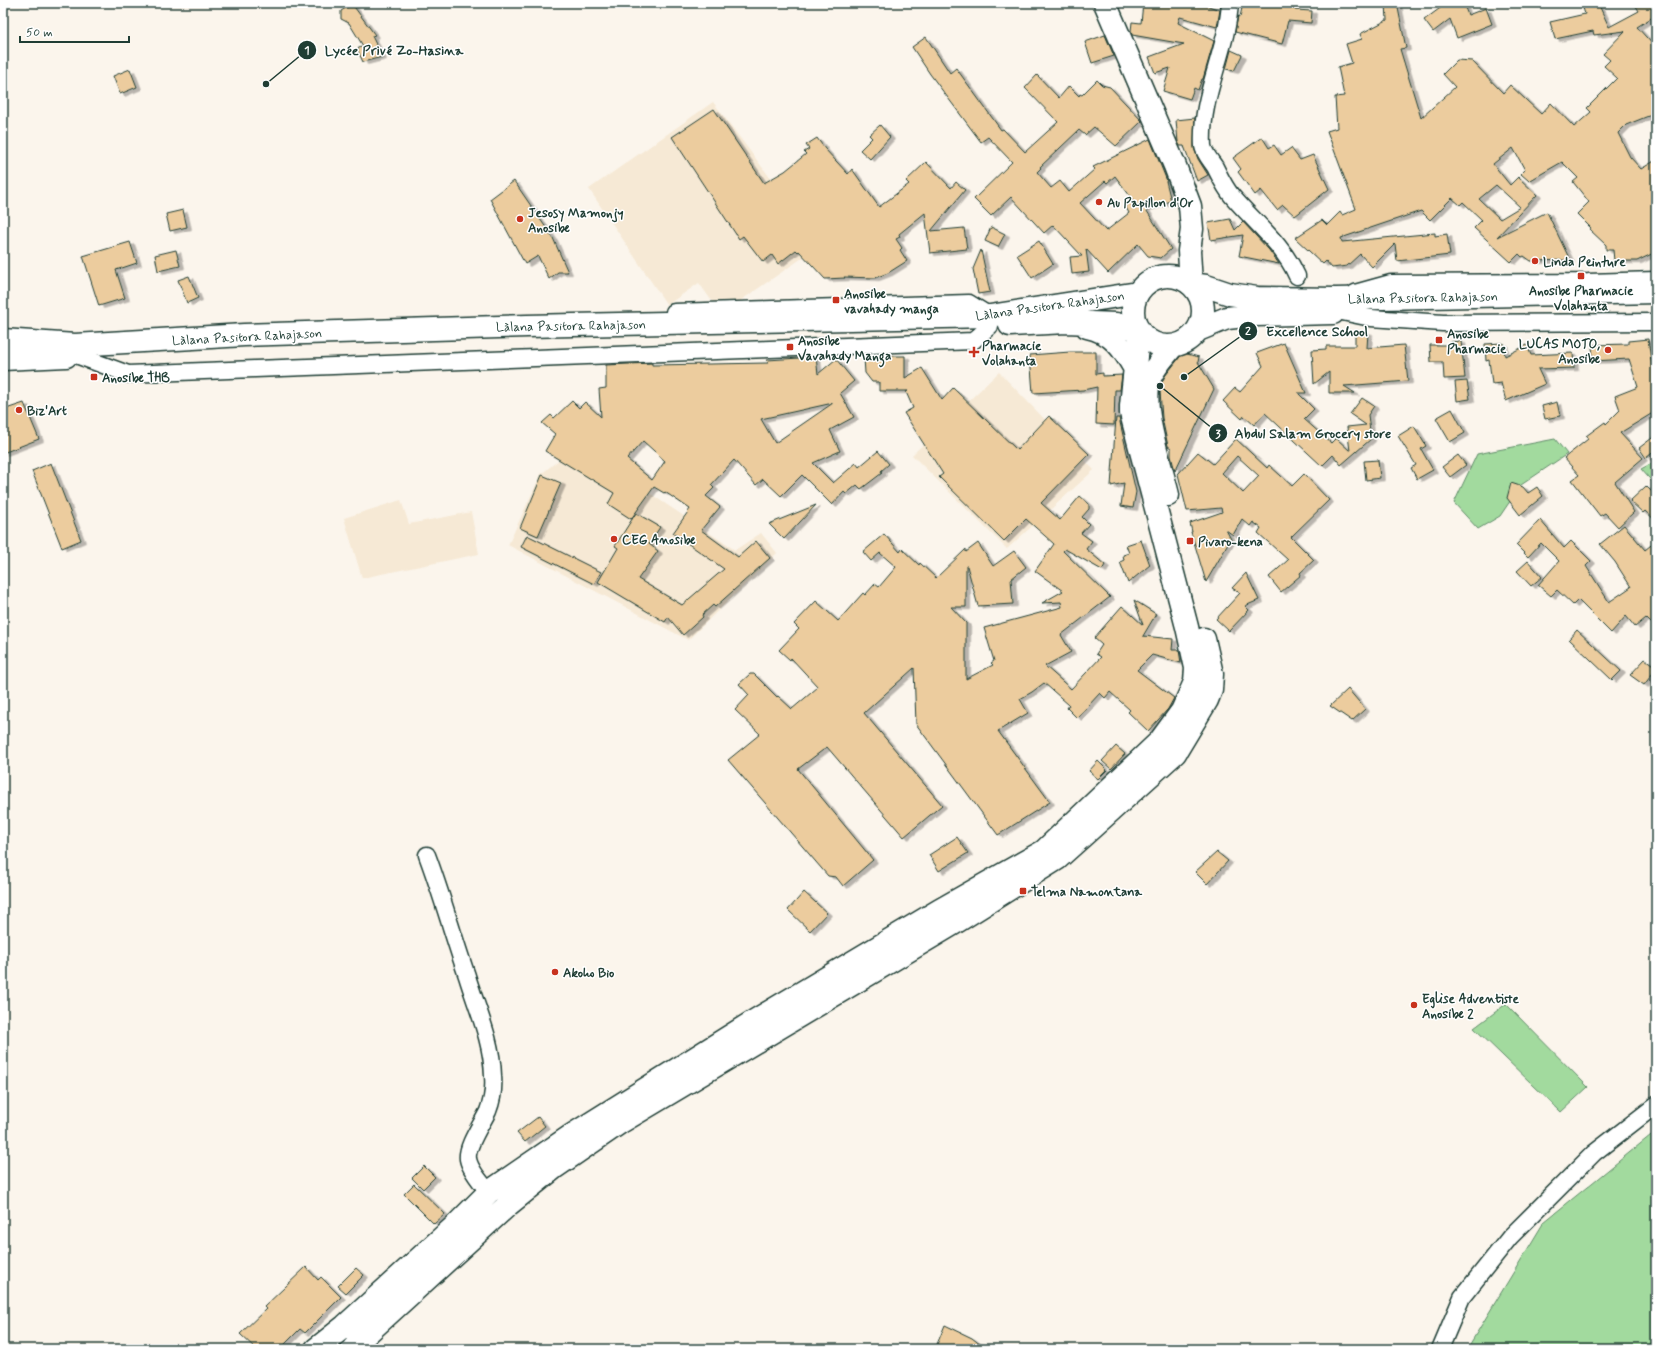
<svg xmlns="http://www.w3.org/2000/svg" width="1659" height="1352" font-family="Mynerve,sans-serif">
<defs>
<filter id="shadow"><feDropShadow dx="4.5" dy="2.5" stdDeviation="0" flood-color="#0004"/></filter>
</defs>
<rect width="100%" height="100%" fill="#fbf5ec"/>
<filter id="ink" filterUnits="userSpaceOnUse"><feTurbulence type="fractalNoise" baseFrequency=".025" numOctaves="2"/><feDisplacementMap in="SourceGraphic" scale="8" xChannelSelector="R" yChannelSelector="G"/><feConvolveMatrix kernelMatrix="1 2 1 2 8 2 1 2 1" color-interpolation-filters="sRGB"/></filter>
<g filter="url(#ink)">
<!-- built -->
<path fill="#f6e9d5" d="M713 102 821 245 721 314 699 283 667 305 589 189Z
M999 372 1094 470 1007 549 912 455Z
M573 449 586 451 735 550 761 533 777 553 688 640 508 545 541 474Z
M401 500 409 524 471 512 479 554 362 578 344 518Z"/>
<!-- green -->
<path fill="#a2da9e" stroke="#608c69" d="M1555 439 1567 454 1521 485 1500 516 1478 529 1454 503 1477 454Z
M1656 461V486L1641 469Z
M1506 1004 1588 1087 1561 1112 1474 1028Z
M1656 1131V1349H1467L1544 1222Z"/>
<!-- building -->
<path fill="#eccc9e" stroke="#1f3d34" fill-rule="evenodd" filter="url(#shadow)" d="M1143 3H1200L1220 10 1217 27 1180 17 1178 23 1214 41 1203 79H1202L1198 90 1194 88 1190 99 1163 91 1170 68 1155 73 1149 57 1184 44 1132 35 1131 31 1132 22 1141 23Z
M1243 3H1296L1295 10 1312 11 1311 23 1288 21 1282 44 1235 32 1238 16 1240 17Z
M1386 3H1397L1406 48 1400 49 1421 118 1455 87 1443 74 1457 60 1472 61 1503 93 1510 85 1541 114 1551 103 1574 127 1591 112 1587 108 1617 78 1604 66 1610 60 1603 54 1625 31 1594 35 1593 31 1555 39 1550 22 1585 14 1583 8 1598 3 1609 27 1639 11 1634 3H1656V15L1637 27 1656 48V113L1626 125 1618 133 1630 157 1641 169 1656 160V252L1637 261H1614L1613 250H1606V245L1589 229 1591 228 1577 214 1589 202 1573 182 1578 178 1562 162 1529 181 1521 174 1525 170 1513 148 1493 164 1510 185 1518 177 1537 195 1497 237 1547 212 1570 260 1531 261 1524 256 1522 257 1519 254 1511 262 1474 228 1482 220 1463 202 1460 205 1452 198 1430 220 1421 211 1341 238 1342 242 1435 233V236L1447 234 1450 255 1397 261 1395 244 1372 267 1360 254 1347 266 1332 268 1326 261 1323 264 1295 238 1322 220 1327 225 1340 212 1342 215 1356 209 1327 131 1337 128 1335 97 1344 96 1338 67 1352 63 1346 44 1362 39 1360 34 1387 20ZM1496 185 1520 207 1500 219 1479 199Z
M1447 3H1463L1468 15 1486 8 1492 24 1457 38 1450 19 1433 32 1424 20Z
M352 4 375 35 372 36 382 57 363 62 357 49 363 46 349 23 341 19V11Z
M1105 35 1114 56 1092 63 1085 42Z
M926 37 950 73 956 68 1001 130 1003 129 1025 152 1058 122 1025 88 1037 75 1059 98 1069 86 1079 96 1080 94 1082 95 1097 80 1102 85 1110 87 1142 121 1116 146 1094 127 1085 135 1079 130 1040 167 1041 168 1037 172 1051 188 1060 181 1069 192 1095 169 1093 167 1150 139 1167 181H1166L1171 201 1145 208 1171 249 1161 258 1148 256 1138 244 1108 273 1086 249 1089 272 1072 274 1070 257 1082 256 1053 225 1044 233 1011 197 991 216 974 199 1012 162 988 137 981 142 930 74 912 47ZM1115 176 1133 200 1125 206 1129 213 1106 231 1080 203 1105 181 1107 183Z
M1231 50 1242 55 1234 71 1226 69Z
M130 69 137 87 120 94 113 76Z
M714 109 764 183 785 171 806 154 804 152 809 149 806 145 817 138 825 149 848 174 852 169 879 207 909 184 906 181 926 162 951 188 956 182 965 190 931 231 964 228 967 249 930 253 925 213 899 234 900 237 896 239 902 248 900 250 907 261 888 273 875 278 844 277 845 278 825 279 799 251 798 252 796 250 778 264 772 255 763 262 743 236 739 239 672 137Z
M1195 118 1194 148 1198 159 1208 175 1197 181 1184 146H1180L1178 142 1176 120Z
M880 125 890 137 870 159 860 150 872 138 869 135Z
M1262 137 1269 148 1274 145 1281 155 1291 148 1300 160 1313 155 1329 189 1295 216 1283 205 1277 210 1261 190 1255 195 1238 172 1241 169 1233 158Z
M514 181 553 238 568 272H558L549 279 538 256 525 264 490 199Z
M183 210 187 227 170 231 166 214Z
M1230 219 1235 230 1243 222 1269 250 1279 264 1239 256 1243 235 1211 240 1208 223Z
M991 227 1005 234 998 247 985 241Z
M1039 241 1053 264 1032 278 1017 255Z
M130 242 137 263 116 270 125 298 99 306 83 256Z
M176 250 180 266 158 271 155 255Z
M981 250 990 292 978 294 973 269Z
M189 276 198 298 187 303 178 280Z
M1355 331 1368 332 1367 348 1404 345 1408 381 1344 386 1355 393H1329V372L1314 384 1312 350 1326 349V346H1355Z
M1648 339 1652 366 1656 363V411L1620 433 1643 458 1615 482 1634 512 1618 527 1605 513 1600 516 1572 480 1579 475 1564 458 1588 439 1586 436 1605 422 1606 424 1620 410 1615 396 1638 387 1629 359 1593 361 1592 345 1628 344V341Z
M1461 341 1465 378 1444 379 1443 362H1431L1430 345H1450V342Z
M1284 343 1306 393H1298L1314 409 1304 419 1331 443 1336 438 1350 451 1347 427 1366 425 1350 414 1362 398 1374 406 1368 415 1371 439 1341 465 1333 455 1322 466 1265 413 1254 425 1244 416 1242 419 1223 401 1235 388 1240 392 1263 366 1257 353Z
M1503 343 1505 356 1527 345 1531 355 1573 353 1574 368 1538 369 1545 384 1506 401 1501 383 1492 384 1489 360 1486 361 1485 344Z
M1070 352H1096V374L1103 373V376L1122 375 1120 390H1115L1114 425 1096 424 1097 387 1083 390 1033 393 1030 355Z
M1183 353 1199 357 1198 362 1214 389 1175 471 1171 456V448L1168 446 1162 418 1160 391 1162 382 1165 376Z
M881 356H905V378L922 368 942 400 953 388 1017 450 1049 416 1089 454 1041 503 1060 520 1080 496 1089 504V509L1082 517 1089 524 1081 533 1092 541 1086 549 1105 565 1102 570 1065 549 1063 551 1110 597 1061 635 1071 652 1045 666 1071 689 1101 657 1096 654 1102 645 1094 638 1122 606 1143 625 1134 600 1156 614 1143 636 1173 639 1172 650H1179L1181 663 1152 655 1137 670 1174 698 1168 709 1148 731 1128 712 1130 710 1110 692 1105 698 1100 693 1077 718 1067 708 1069 705 1044 683 1032 692 1020 699 1028 713 998 731 1050 802 998 835 916 724 914 668 864 713 942 805 904 837 827 747 798 769 873 860 843 886 836 877 828 876 728 760 760 734 735 710 749 695 739 684 750 674H754L777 697 778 696 792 709 818 687 791 658 790 660 779 650 799 629 794 624 816 601 838 621 863 593 865 595 875 584 879 587 896 567 880 553 871 561 863 552 884 534 900 552 902 549 919 565 920 563 936 578 966 549V552L978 543 993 566 1014 551 1026 567 1011 579 1013 604 978 606 967 566H966V607H951L966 623V679L993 665 991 663 994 661 984 628 1062 607 1061 602 1042 603 1063 591 1035 571 1054 544 1026 519 1004 541 939 477 943 474 904 413 913 408 906 392 908 391H879V382H872L865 373 864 358H881Z
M816 357 818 374 836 359 854 381 840 393 854 417 830 430 840 451 813 463 833 483 856 463 859 467 878 451 889 464 881 471 882 473 861 489 857 485 846 494 844 492 832 505 802 475 781 496 763 479 756 485 734 460 711 485 714 488 706 496 720 507 701 530 738 557 756 541 770 558 715 607 713 605 702 615 703 617 683 635 668 617 665 622 598 582 618 548 615 546 636 513 660 527 649 544 658 551 638 579 682 605 724 569 673 533 690 509 665 492 664 493 654 487 631 519 608 504 614 493 545 451 555 434 542 423 551 415 554 418 572 401 579 408 585 402 601 417 599 389 606 388V365L652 363V365L768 363 767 360ZM833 403 775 443 761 419ZM643 441 665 461 652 480 627 459Z
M1467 381 1470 399 1457 401 1455 382Z
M1557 402 1560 416 1545 419 1542 406Z
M24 403 39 439 3 453V410Z
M1452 409 1465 433 1450 442 1436 418Z
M1116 418H1119L1136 492 1133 508 1121 506 1124 483 1111 486Z
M1414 426 1426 446 1421 449 1433 470 1417 479 1411 468 1416 465 1398 436Z
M1656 435V450L1646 458 1639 448Z
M1236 439 1267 468 1269 465 1292 486 1304 474 1329 500 1291 537 1314 560 1300 573 1301 575 1281 592 1269 577 1288 560 1258 533 1261 528 1253 522 1250 526 1242 519 1233 535 1226 530 1231 539 1206 582 1191 532H1192L1190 523 1222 512 1221 508 1187 511 1178 474 1198 452 1213 464ZM1237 456 1259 476 1243 493 1222 473Z
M1458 455 1466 465 1450 477 1442 467Z
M1378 460 1380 478 1366 480 1364 461Z
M51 463 81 540 62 548 32 471Z
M542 475 561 483 538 536 520 528Z
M1511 483 1523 487 1528 493 1537 487 1543 496 1520 515 1507 498Z
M1646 486 1656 496V521L1645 511 1643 513 1630 501Z
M816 505 784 539 769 524Z
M1540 520 1564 548 1571 541 1591 561 1586 566 1609 602 1631 587 1615 562 1600 544 1624 525 1645 550 1656 541V628L1646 618 1635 627 1626 616 1611 633 1578 600 1573 605 1557 590 1551 596 1538 585 1559 561 1541 543 1528 557 1516 545Z
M527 535 601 572 594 584 521 547Z
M1141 540 1150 565 1128 583 1120 562 1124 560 1123 555 1129 553 1126 545Z
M1528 561 1542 577 1531 586 1517 571Z
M1246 573 1259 600 1245 606 1249 610 1229 631 1216 619 1240 593 1232 588Z
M1577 630 1621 671 1612 680 1569 639Z
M1645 659 1656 667V669L1644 685 1630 675Z
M1348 689 1365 709 1352 721 1330 706Z
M1116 746 1125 754 1111 769 1102 761Z
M1098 761 1107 770 1098 779 1089 771Z
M957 837 968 853 939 871 929 855Z
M1217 852 1228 861 1207 884 1195 872Z
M804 892 827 913 810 931 788 910Z
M538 1117 545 1126 525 1142 517 1133Z
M424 1166 435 1177 423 1189 412 1178Z
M414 1184 445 1214 434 1224 404 1194Z
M306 1267 318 1280 321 1277 341 1297 305 1333 300 1329 280 1349H256L240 1334 266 1309 264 1307Z
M356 1268 364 1275 346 1293 338 1286Z
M945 1325 972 1338 986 1349H935Z"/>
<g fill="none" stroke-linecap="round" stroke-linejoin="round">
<!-- street casing -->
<g stroke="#1f3d34" stroke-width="19">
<path id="street" d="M1230 3C1227 52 1200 96 1203 146 1204 153 1211 161 1215 167 1220 177 1225 188 1232 196 1254 222 1283 244 1297 276
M1355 293 1391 283 1588 282 1656 280
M674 312 969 303 990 316
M1342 312 1371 318 1443 323 1656 322
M76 355 128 374 973 341 990 326
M427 855C442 895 453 936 467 976 477 1009 492 1040 493 1076 494 1087 492 1101 488 1111 482 1124 466 1146 468 1159 470 1170 482 1184 489 1192
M1440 1349 1462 1297 1510 1237 1594 1153 1656 1105"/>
</g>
<!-- secondary casing -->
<g stroke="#1f3d34" stroke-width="25">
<path id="secondary" d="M1105 3 1175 166 1190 206 1192 229 1189 251 1191 284
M1133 311a35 35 0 1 1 70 0a35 35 0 1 1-70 0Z
M1191 284 1206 286 1230 294 1257 298 1336 299 1656 292
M1010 325 1066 322 1116 324 1139 330
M1087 327C1112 332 1123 348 1135 369
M1198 330 1227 318 1255 315 1333 313
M3 340 75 345 244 335 527 326 990 316 1138 293
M3 359 66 356
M1168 495C1161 465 1140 407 1150 378 1155 366 1165 356 1173 346
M316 1349 345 1326 455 1226 489 1192 572 1135 754 1021 940 910 1044 851 1160 741 1182 711 1195 682 1196 668 1187 627 1131 413V406L1137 347 1142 335
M353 1349 362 1338 508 1205 554 1168 621 1122 953 924 1057 859 1175 753 1207 700 1211 690 1212 674 1204 639"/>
</g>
<!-- street -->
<use href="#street" stroke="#fff" stroke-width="16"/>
<!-- secondary -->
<use href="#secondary" stroke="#fff" stroke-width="22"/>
</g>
</g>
<!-- markers -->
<g fill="#c8321e" stroke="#fff" stroke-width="1.5">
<circle cx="1099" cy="202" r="4"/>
<circle cx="520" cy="219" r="4"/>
<circle cx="1535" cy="261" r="4"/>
<rect x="1577" y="272" width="8" height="8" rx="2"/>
<rect x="832" y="296" width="8" height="8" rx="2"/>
<rect x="1435" y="336" width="8" height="8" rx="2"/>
<rect x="786" y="343" width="8" height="8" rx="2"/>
<circle cx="1608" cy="350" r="4"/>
<path d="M972 346h4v4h4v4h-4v4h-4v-4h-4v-4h4z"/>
<rect x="90" y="373" width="8" height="8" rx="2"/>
<circle cx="19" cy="410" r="4"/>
<circle cx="614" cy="539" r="4"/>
<rect x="1186" y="537" width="8" height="8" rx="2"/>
<rect x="1019" y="887" width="8" height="8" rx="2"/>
<circle cx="555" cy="972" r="4"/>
<circle cx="1414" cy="1005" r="4"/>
</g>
<g text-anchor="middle" stroke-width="3" stroke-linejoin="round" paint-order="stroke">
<!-- poi labels -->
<g font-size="13" font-weight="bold" fill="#1f3d34" stroke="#fff" text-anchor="start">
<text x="1107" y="207">Au Papillon d'Or</text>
<text x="528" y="217">Jesosy Mamonjy<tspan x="528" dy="15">Anosibe</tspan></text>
<text x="1543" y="266">Linda Peinture</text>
<text x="1581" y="295" text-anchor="middle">Anosibe Pharmacie<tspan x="1581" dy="15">Volahanta</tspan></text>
<text x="844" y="298">Anosibe<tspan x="844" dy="15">vavahady manga</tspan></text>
<text x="1447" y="338">Anosibe<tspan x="1447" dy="15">Pharmacie</tspan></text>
<text x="798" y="345">Anosibe<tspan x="798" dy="15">Vavahady Manga</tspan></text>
<text x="1600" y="348" text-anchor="end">LUCAS MOTO,<tspan x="1600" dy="15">Anosibe</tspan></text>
<text x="982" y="350">Pharmacie<tspan x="982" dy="15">Volahanta</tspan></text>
<text x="102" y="382">Anosibe THB</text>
<text x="27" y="415">Biz'Art</text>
<text x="622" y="544">CEG Anosibe</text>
<text x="1198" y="546">Pivaro-kena</text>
<text x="1031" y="896">Telma Namontana</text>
<text x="563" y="977">Akoho Bio</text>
<text x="1422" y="1003">Eglise Adventiste<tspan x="1422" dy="15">Anosibe 2</tspan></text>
</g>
<!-- street labels -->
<g font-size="13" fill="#1f3d34" stroke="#fff">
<text transform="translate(1423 297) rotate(-1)" y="5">Làlana Pasitora Rahajason</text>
<text transform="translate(1050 305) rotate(-8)" y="5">Làlana Pasitora Rahajason</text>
<text transform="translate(571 325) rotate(-1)" y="5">Làlana Pasitora Rahajason</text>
<text transform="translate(247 336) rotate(-3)" y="5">Làlana Pasitora Rahajason</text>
</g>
</g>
<!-- callouts -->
<path fill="none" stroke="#1f3d34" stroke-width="1.5" d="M266 84L307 50M1184 377L1248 331M1160 386L1218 433"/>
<g fill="#1f3d34" stroke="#fff" stroke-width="1.5">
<circle cx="266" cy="84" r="4"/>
<circle cx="1184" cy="377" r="4"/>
<circle cx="1160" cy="386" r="4"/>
<circle cx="307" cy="50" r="10"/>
<circle cx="1248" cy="331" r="10"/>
<circle cx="1218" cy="433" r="10"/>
</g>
<g font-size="12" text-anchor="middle" font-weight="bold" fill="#fff">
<text x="307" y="54">1</text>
<text x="1248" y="335">2</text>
<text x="1218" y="438">3</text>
</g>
<g font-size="14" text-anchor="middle" font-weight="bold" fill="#1f3d34" stroke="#fff" stroke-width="3" stroke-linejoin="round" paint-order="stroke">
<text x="394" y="55">Lycée Privé Zo-Hasina</text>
<text x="1317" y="336">Excellence School</text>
<text x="1313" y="438">Abdul Salam Grocery store</text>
</g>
<!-- margin -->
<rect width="1659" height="1352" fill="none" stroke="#fff" stroke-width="16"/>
<rect x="8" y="8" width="1643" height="1336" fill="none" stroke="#1f3d34" stroke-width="1.5" filter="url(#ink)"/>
<!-- scale -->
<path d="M20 36v6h109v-6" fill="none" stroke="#1f3d34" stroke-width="2"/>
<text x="26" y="36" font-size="12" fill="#1f3d34" stroke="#ffffff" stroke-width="3" paint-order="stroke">50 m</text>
</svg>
